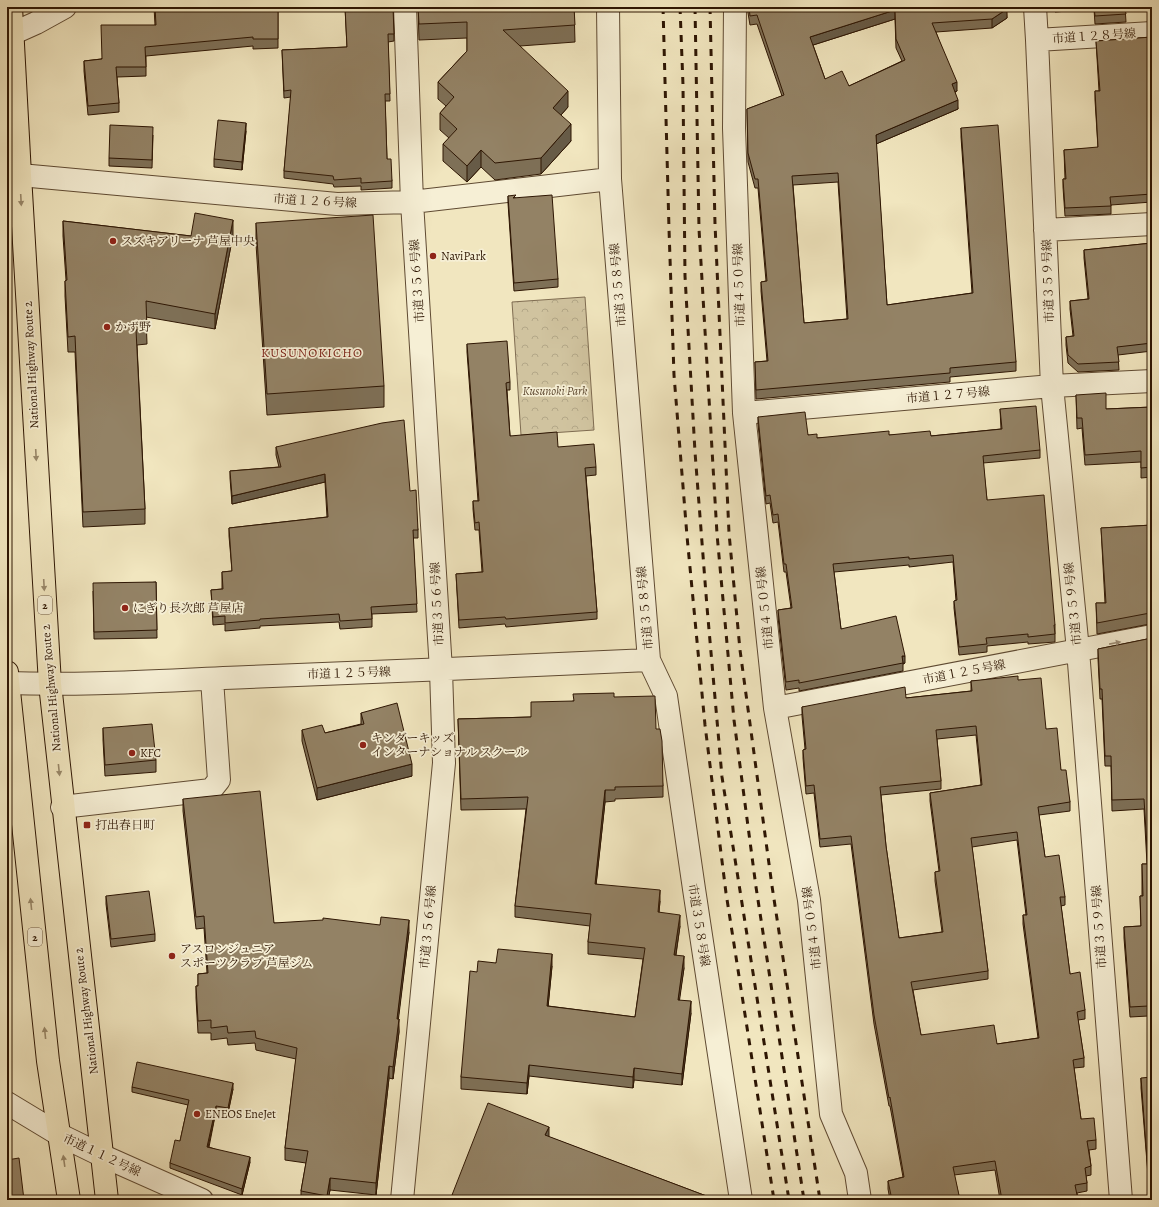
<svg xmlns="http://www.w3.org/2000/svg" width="1159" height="1207" font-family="Alegreya,'Noto Serif JP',serif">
<defs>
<pattern id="park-crowns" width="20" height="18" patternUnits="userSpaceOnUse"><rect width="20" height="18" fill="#d0c39f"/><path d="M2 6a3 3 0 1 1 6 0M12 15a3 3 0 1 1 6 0" fill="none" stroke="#b3a787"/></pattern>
</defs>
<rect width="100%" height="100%" fill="#f1e6bf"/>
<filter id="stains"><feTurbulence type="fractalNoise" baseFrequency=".005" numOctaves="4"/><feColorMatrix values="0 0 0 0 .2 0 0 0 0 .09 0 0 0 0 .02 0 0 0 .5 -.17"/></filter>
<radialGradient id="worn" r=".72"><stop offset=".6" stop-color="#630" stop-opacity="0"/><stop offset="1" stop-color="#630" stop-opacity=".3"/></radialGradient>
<!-- park -->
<path fill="url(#park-crowns)" stroke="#7f6c51" d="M585 297 594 430 521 435 512 302Z"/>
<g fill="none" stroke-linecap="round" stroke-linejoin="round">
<!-- minor casing -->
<g stroke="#5f4a32" stroke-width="24">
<path id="minor" d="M608 7 610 179 649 660 666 696 694 889 741 1200
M735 7 734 128 744 413 775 708 809 900 831 1114 856 1173 860 1200
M1035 7 1037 40 1052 386 1078 650 1121 1200
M7 36 36 23 65 7
M1037 40 1152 33
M20 175 337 204 412 202 610 179
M1045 230 1152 224
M744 413 1052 386 1152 381
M7 683C88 686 168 680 249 677 382 672 516 666 649 660
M775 708 1152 636
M62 807 211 790 219 780 212 679
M7 1103 60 1135 103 1156 202 1200
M402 1200 444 763 441 670 412 202 405 7"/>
</g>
<!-- highway casing -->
<g stroke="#2e1603" stroke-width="24">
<path id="highway" d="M11 7 20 175 50 684 107 1200
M7 672 48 1061 69 1200"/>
</g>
<!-- minor -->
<use href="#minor" stroke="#f6efd5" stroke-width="22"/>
<!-- highway -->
<use href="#highway" stroke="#f1e6bf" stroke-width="22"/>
<!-- rail -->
<path stroke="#2e1603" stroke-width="3" stroke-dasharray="7 7" stroke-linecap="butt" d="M663 7 669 229 674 375 687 536 705 725 726 893 774 1200
M680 7 683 85 685 276 695 452 707 607 722 777 789 1200
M695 7 699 229 717 534 734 720 756 887 804 1200
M710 7 715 224 729 533 740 650 772 886 820 1200"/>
</g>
<!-- wall -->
<path fill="#7e7057" stroke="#2e1603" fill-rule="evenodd" d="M154 7H278V48L253 49V46L146 56V76L117 77 119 103V112L88 115 84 71V61L101 59 155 25Z
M345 7H393L394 41 388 42 390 101H385L387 159 392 181V188L361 190V186L334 187 333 184 284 178V171L291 97 284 98 282 50 347 47Z
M418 7H574L575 42 520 46 568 107 561 115 571 141 541 174 495 180 481 167 467 182 443 161V144L449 138 440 130V113L446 106 438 99V82L467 51V38L419 40Z
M747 7H1006L1007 18 992 28 936 32 957 91 955 92 958 109 876 144 887 305 972 293 961 137V128L1016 362V371L950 377V382L756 399 755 362 767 361 761 291V282L766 281 758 188H755L748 162 747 109 782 96 757 24 750 25ZM895 19 896 48 902 61 849 86 825 79 813 45ZM838 182 847 319 804 323 793 185Z
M1055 7H1125L1126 22 1095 24 1094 9 1055 12Z
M1152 37V202L1111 205V214L1065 216 1063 187V179H1065L1064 150 1098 148 1095 100V91H1099L1096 41Z
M246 131 242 170 214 167V159Z
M153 135 152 168 109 166V158Z
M508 196 516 198 558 279V287L514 291 508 203Z
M63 221 191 236 233 235 215 329 146 317 147 344 137 345 145 509V524L83 527 75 352H68L65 296V281L66 280 63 236Z
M256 223 384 386V407L267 415 256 244Z
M1152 243V351L1118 355 1119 370 1078 372 1068 363 1066 345V337L1073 336 1070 309V301L1088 299 1084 258V250Z
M467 344 510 382V390H507L510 436 558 447 596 467V475L586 476 597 612V619L506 627 505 624 459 628 456 574 482 572 479 530H475L473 509V501H478L467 352Z
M1076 395 1106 409 1152 407V477L1141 478V462L1085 465 1082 428 1077 429Z
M1000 409 1040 450V458L983 463 987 500 1055 625V642L1028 644V642L987 646V652L959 655 954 608V601H956L953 562 909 567V565L834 572 841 629 905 663 903 664V671L799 691V688L786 690 778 617V610L791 608 786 572H784L778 522 773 523 770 503 766 504 758 424V417L817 438 889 435 931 436 1001 429Z
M276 447 410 491 418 530V538H413L417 612 372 614V627L340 629 339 622 260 626V628L225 631V624L213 625 211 590 222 589V572L232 571 229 536V528L327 517 325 482 232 504 230 478V471L279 467 276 455Z
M1152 525V624H1150L1097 634 1096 603H1105L1101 528Z
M156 582 157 638 94 639 93 591Z
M1152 638V1049L1148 1016 1130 1017 1124 938V927L1141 926 1140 896H1142V864H1147L1144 809 1112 811 1111 766H1105L1102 699H1100L1098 659V649Z
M1018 680 1046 729 1061 770 1070 802V811L1039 815 1045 857 1065 897V905L1061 906 1070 974 1085 1010V1019L1078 1020 1084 1058V1067L1074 1068 1081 1119 1096 1140V1149L1089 1150 1091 1166V1175L1086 1176 1087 1183V1191L1077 1193 1078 1200H1000L995 1170 954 1175 960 1200H890L888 1189V1181L903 1177 890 1106H889L874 1024 851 844 820 847 814 793 806 794 803 758V750L805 749 802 716V707L906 698 971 691V681ZM976 735 981 785 930 793V801L939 871 935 872V881L942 932 899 938 886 846 881 795 941 789V781L937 739ZM1017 840 1026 915H1023V924L1038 1038 997 1044 921 1035 913 990 988 979V971L972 847Z
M614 697 656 729 663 786V797L615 799V801L605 802 596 884 660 901 659 912 680 926 676 955 684 968 679 1000 691 1013 682 1085 634 1080 633 1088 529 1076 527 1094 461 1089V1077L477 972 496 963 552 966 548 1006 635 1017 643 959 588 954V942L590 926 515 917V906L526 809 461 810 458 719 531 717 573 701Z
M361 713 412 776 317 800 302 741V730L325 733 361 724Z
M103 728 156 760V772L105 776 103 740Z
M183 799 274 923 409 932 398 1019 399 1032 393 1079 389 1078 376 1195 330 1190 328 1200H301V1191L306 1163 285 1160V1148L296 1059 256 1050 255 1043 228 1045 227 1038 211 1040V1033H198L196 998V986H198V974L207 973 204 928 196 929 183 811Z
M106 896 155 934V941L111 947 106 904Z
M1141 1078 1152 1200H1150L1141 1088Z
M132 1087 233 1089 228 1113 216 1111 209 1147 250 1162 242 1195 170 1168V1163L180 1141 188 1105 132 1092Z
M549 1137 717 1200H452V1195Z"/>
<!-- shaded-wall -->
<path fill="#675b47" stroke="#2e1603" d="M1007 9V18L992 28V19Z
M895 10V19L810 46V37Z
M957 82V91L952 93V84Z
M568 91V107L553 124V108Z
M958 100V109L876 144V135Z
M246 123V131L242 170V162Z
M571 124V141L541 174V158Z
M481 150V167L467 182V166Z
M233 220V235L215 329V314Z
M325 474V482L232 504V496Z
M902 656H905V663L903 664Z
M412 764V776L317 800V788Z
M605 790V802L595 895V884Z
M660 890V901L658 923V912Z
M680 915V926L674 966V955Z
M409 920V932L397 1031V1019Z
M552 954V966L547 1018V1006Z
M684 956V968L678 1011V1000Z
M691 1001V1013L682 1085V1074Z
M399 1019V1032L393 1079V1067Z
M529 1065V1076L527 1094V1083Z
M389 1066V1078L376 1195V1183Z
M634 1068V1080L633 1088V1077Z
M233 1083V1089L228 1113V1108Z
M216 1106V1111L207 1152V1147Z
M549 1127V1142L545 1135Z
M250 1157V1162L242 1195V1189Z
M330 1178V1190L328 1200H327V1196Z"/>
<!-- building -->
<path fill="#938265" stroke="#2e1603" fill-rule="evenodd" d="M155 7H278V39H253V37L145 47 146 67H116L119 103 88 106 84 61 102 59 101 25H156Z
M345 7H393L394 34H388L390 94H385L387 159H391L392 181 361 183V178L334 180 333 176 284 171 291 90 284 91 282 50 347 47Z
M418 7H574L575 25 503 30 568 91 553 108 571 124 541 158 495 163 481 150 467 166 443 144 457 129 440 113 454 97 438 82 467 51V22L419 24Z
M749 7H1006L1007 9 992 19 932 23 957 82 952 84 958 100 876 135 887 305 973 293 961 128 998 125 1016 362 950 368V373L756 390 755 362 768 361 761 282 767 281 758 179H755L748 153 747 109 784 95 757 15 750 16ZM895 10 896 39 905 60 849 86 842 71 825 79 810 37ZM838 173 848 319 804 323 792 176Z
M1094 7H1125L1126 14 1095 16Z
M1152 37V194L1110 197 1111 206 1065 208 1063 179H1066L1064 150 1098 147 1095 91H1100L1096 41Z
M218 120 246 123 242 162 214 159Z
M110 125 153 127 152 160 109 158Z
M516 195 513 198 552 195 558 279 514 283 508 196Z
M195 213 233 220 215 314 146 301 147 329 136 330 145 509 83 512 75 336 68 337 65 281 67 280 63 221 191 236Z
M373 215 384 386 267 394 256 223Z
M1152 243V343L1117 347 1119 362 1078 364 1068 355 1066 337 1074 336 1070 301 1089 299 1084 250Z
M507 341 510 382 506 383 510 436 557 432 558 447 594 444 596 467 585 468 597 612 506 619 505 617 459 620 456 574 483 572 479 522 475 523 473 501H479L467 344Z
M1106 393V409L1152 407V467L1141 468V451L1085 455 1082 418H1077L1076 395Z
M1036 406 1040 450 983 456 987 500 1044 495 1055 625H1054L1055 634 1028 637V634L986 638 987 644 959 647 954 601 957 600 953 555 909 559V557L833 564 841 629 896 616 905 656H902L903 663 799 683V680L786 682 778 610 792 608 786 564H784L778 514 773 515 770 495 766 496 758 417 805 412 808 435 817 434V438L889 431V435L930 431 931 436 1002 429 1000 409Z
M404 420 410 491 416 490 418 530H413L417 604 371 607 372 619 340 621 339 614 260 619V620L225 623V616L213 617 211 590 223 589 222 572 232 571 229 528 328 517 325 474 232 496 230 471 281 467 276 447 382 423Z
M1152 525V613H1150L1097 623 1096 603H1106L1101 528Z
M156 582 157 630 94 632 93 583Z
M1152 638V1038L1148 1006 1130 1007 1124 927 1141 926 1140 896H1143L1142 864H1148L1144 799 1112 800 1111 756H1105L1102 689H1100L1098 649Z
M1018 676V680L1041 678 1046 729 1057 728 1061 770H1066L1070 802 1038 807 1045 857 1059 855 1065 897H1060L1070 974 1080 972 1085 1010 1077 1012 1084 1058 1073 1060 1081 1119 1094 1118 1096 1140 1087 1141 1091 1166 1085 1168 1087 1183 1075 1185 1078 1200H1002L995 1161 953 1167 960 1200H892L888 1181 904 1177 890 1097 889 1098 874 1015 851 836 820 839 814 785 806 786 803 750 806 749 802 707 905 687 906 698 972 691 971 681ZM976 726 982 785 930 793 940 871 935 872 943 932 899 938 886 846 880 787 941 781 936 730ZM1017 832 1027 915H1023L1039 1038 997 1044 994 1025 921 1035 911 982 988 971 971 838Z
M614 693V697L655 696 656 729H660L662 741 663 786 615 787V790H605L595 884 660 890 658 912 680 915 674 955 684 956 678 1000 691 1001 682 1074 634 1068 633 1077 529 1065 527 1083 461 1077 470 971 477 972 478 961 496 963 498 949 552 954 547 1006 635 1017 645 948 588 942 591 914 515 906 528 797 461 799 458 719 531 717V702L574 701 573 694Z
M397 703 412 764 317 788 302 730 322 725 325 733 364 724 361 713Z
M152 724 156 760 105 765 103 728Z
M260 791 274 923 323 920V918L380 925 381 917 409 920 397 1019H399L393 1067 389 1066 376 1183 330 1178 327 1196 301 1191 308 1151 285 1148 297 1048 256 1038 255 1031 228 1033 227 1026 211 1028V1020L198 1021 196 986H198V974L208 973 204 916 196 917 183 799Z
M149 891 155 934 111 939 106 896Z
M137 1062 233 1083 228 1108 216 1106 207 1147 250 1157 242 1189 170 1163 175 1140 180 1141 189 1100 132 1087Z
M1152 1077V1200H1150L1141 1078Z
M488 1103 549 1127 545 1135 717 1200H465L452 1195Z
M19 1158 24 1200H7V1160Z"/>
<!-- one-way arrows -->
<defs><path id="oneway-solid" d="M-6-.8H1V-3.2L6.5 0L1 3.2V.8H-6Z"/></defs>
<g fill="#99886a">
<use href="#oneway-solid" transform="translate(21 200) rotate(87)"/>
<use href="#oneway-solid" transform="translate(36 455) rotate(87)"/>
<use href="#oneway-solid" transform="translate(44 585) rotate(87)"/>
<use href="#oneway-solid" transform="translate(59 770) rotate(84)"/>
<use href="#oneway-solid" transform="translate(31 904) rotate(-96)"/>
<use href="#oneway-solid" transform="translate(45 1033) rotate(-96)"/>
<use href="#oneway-solid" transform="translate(64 1161) rotate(-98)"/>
</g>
<use fill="#9c8d76" href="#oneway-solid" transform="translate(1115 643) rotate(-11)"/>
<!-- markers -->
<g fill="#8f2418" stroke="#f6efd5" stroke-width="1.5">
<circle cx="113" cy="241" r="4"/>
<circle cx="433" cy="256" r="4"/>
<circle cx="107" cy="327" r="4"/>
<circle cx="125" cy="608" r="4"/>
<circle cx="363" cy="745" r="4"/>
<circle cx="132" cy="753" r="4"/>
<rect x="83" y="821" width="8" height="8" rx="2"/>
<circle cx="172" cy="956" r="4"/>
<circle cx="197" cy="1114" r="4"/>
</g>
<g text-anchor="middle" stroke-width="3.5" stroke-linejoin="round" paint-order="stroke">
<!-- shield labels -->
<g fill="#f6efd5" stroke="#6a5742" stroke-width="1">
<rect x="38" y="596" width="14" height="18" rx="3"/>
<rect x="28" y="928" width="14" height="18" rx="3"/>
</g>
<g font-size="11" font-weight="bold" fill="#2e1603">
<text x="45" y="609">2</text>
<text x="35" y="941">2</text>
</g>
<!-- street labels -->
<g font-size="12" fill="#2e1603" stroke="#f6efd5">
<text transform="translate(1094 36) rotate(-4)" y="4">市道１２８号線</text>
<text transform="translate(315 201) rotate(3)" y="4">市道１２６号線</text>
<text transform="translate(417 281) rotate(-94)" y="4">市道３５６号線</text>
<text transform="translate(1048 281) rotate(-92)" y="4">市道３５９号線</text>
<text transform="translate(618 285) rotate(-95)" y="4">市道３５８号線</text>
<text transform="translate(739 285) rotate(-92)" y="4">市道４５０号線</text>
<text transform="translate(31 365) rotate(-93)" y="4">National Highway Route 2</text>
<text transform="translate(948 395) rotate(-5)" y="4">市道１２７号線</text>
<text transform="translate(437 604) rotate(-93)" y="4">市道３５６号線</text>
<text transform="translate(1073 604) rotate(-96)" y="4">市道３５９号線</text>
<text transform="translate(645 608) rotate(-95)" y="4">市道３５８号線</text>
<text transform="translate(765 608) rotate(-96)" y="4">市道４５０号線</text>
<text transform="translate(964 672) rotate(-11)" y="4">市道１２５号線</text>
<text transform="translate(349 673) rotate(-2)" y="4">市道１２５号線</text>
<text transform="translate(51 688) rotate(-95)" y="4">National Highway Route 2</text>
<text transform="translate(699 925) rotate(81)" y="4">市道３５８号線</text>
<text transform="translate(428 927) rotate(-85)" y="4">市道３５６号線</text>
<text transform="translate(1099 927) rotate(-94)" y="4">市道３５９号線</text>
<text transform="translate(812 928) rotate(-97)" y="4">市道４５０号線</text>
<text transform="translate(86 1011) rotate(-97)" y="4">National Highway Route 2</text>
<text transform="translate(102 1155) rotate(25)" y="4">市道１１２号線</text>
</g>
<!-- poi labels -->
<g font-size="12" fill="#2e1603" stroke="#f6efd5" text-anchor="start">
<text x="121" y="245">スズキアリーナ 芦屋中央</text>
<text x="441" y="260">NaviPark</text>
<text x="115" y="331">かず野</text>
<text x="133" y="612">にぎり長次郎 芦屋店</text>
<text x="371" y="742">キンダーキッズ<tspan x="371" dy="14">インターナショナル スクール</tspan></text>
<text x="140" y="757">KFC</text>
<text x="95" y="829">打出春日町</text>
<text x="180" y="953">アスロンジュニア<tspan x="180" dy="14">スポーツクラブ 芦屋ジム</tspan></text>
<text x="205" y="1118">ENEOS EneJet</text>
</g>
<!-- park labels -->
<g font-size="12" font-style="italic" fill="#5f4a32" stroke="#f6efd5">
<text x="555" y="395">Kusunoki Park</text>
</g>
<!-- neighbourhood labels -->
<g font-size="13" letter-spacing="1" fill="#7a1f14" stroke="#f6efd5">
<text x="312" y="357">KUSUNOKICHO</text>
</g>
</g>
<!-- margin -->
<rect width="1159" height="1207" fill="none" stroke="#f1e6bf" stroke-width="24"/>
<rect x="8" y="8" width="1143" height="1191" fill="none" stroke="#2e1603" stroke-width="2"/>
<rect x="12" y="12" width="1135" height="1183" fill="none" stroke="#2e1603"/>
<rect width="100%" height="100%" filter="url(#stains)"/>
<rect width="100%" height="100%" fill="url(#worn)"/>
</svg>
